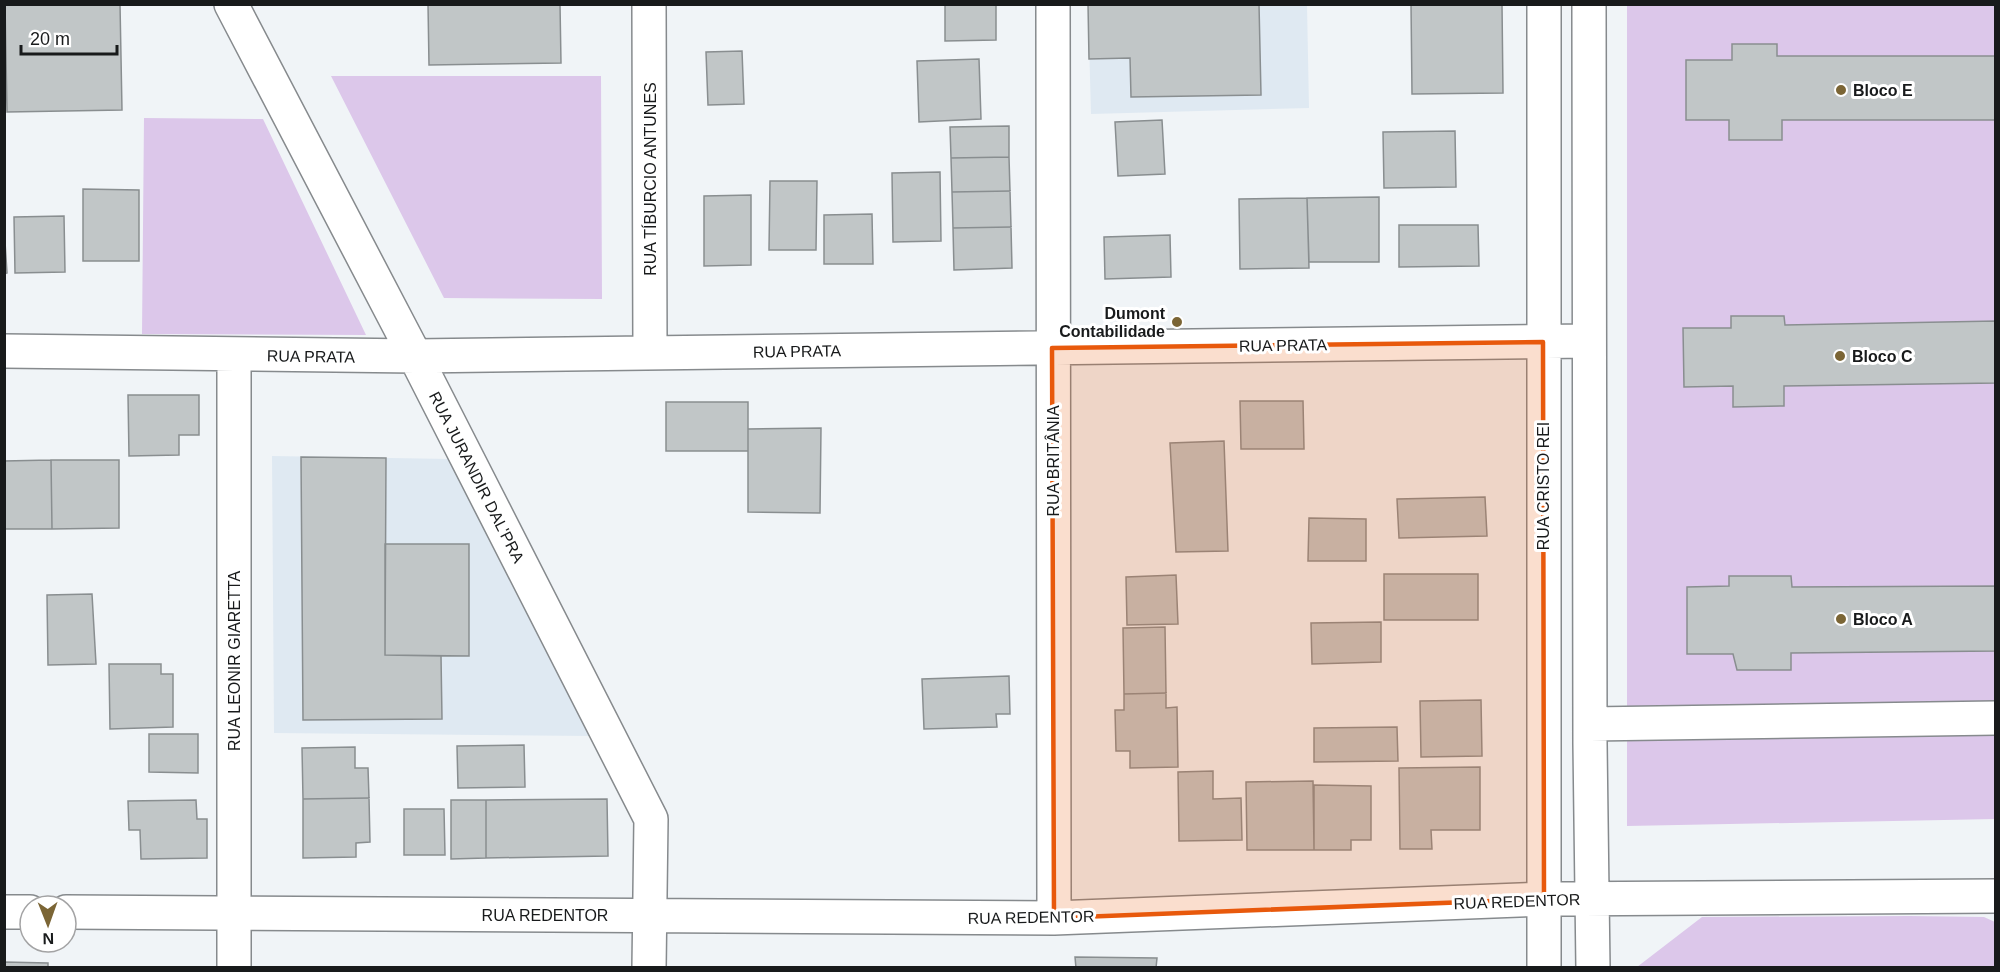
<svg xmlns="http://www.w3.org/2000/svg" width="2000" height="972" font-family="Arial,sans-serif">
<rect width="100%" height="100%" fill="#f0f4f7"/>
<!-- built -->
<path fill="#dfe9f2" d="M1088 5H1307L1309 108 1091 114Z
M272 456 450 459 592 736 274 733Z"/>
<!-- green -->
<path fill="#dcc7ea" d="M1627 5H1995V819L1627 826Z
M331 76H601L602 299 444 298Z
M144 118 263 119 366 335 142 334Z
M1909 916 1984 917 1995 922V967H1637L1702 917Z"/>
<!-- building -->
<path fill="#c1c6c7" stroke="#898e90" stroke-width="1.5" d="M5 4H120L122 110 7 112Z
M428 4H560L561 63 429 65Z
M945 4H996V40L945 41Z
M1088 4H1259L1261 95 1131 97 1130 58 1089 59Z
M1411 4H1502L1503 93 1412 94Z
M1732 44H1777V56H1996V120H1782V140H1729V120H1686V60H1732Z
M742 51 744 104 708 105 706 52Z
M979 59 981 119 919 122 917 61Z
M1162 120 1165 174 1118 176 1115 122Z
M1009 126V157L951 158 950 127Z
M1455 131 1456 187 1384 188 1383 132Z
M1009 157 1010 191 952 192 951 158Z
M940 172 941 241 893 242 892 173Z
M770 181H817L816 250H769Z
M83 189 139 190V261H83Z
M1010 191 1011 227 953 228 952 192Z
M751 195V265L704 266V196Z
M1379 197V262H1309L1307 198Z
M1307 198 1309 268 1240 269 1239 199Z
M872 214 873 264H824V215Z
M64 216 65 272 15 273 14 217Z
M1399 225H1478L1479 266 1399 267Z
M4 226 7 273 4 274Z
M1011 227 1012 268 954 270 953 228Z
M1170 235 1171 277 1105 279 1104 237Z
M1731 316H1784L1785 325 1996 321V383L1784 386V406L1733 407V386L1684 387 1683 328H1731Z
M128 395H199V435H179V455L129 456Z
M1240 401H1303L1304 449H1241Z
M666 402H748V451H666Z
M821 428 820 513 748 512V429Z
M1224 441 1228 551 1176 552 1170 443Z
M301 457 386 458 385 655 441 656 442 719 303 720Z
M51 460H119V528L52 529Z
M51 460 52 529H4V461Z
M1485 497 1487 536 1399 538 1397 499Z
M1309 518 1366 519V561H1308Z
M385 544H469V656L385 655Z
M1384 574H1478V620H1384Z
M1176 575 1178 624 1127 625 1126 577Z
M1729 576H1791L1792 587 1996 586V651L1791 653V670H1737L1733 654H1687V587L1729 586Z
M92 594 96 664 48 665 47 595Z
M1381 622V662L1312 664 1311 623Z
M1165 627 1166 693 1124 694 1123 628Z
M109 664H161V674H173V727L110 729Z
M1009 676 1010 714H996L997 727 924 729 922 679Z
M1166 693V708L1177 707 1178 767 1130 768V751H1116L1115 710H1124V694Z
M1481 700 1482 756 1421 757 1420 701Z
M1397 727 1398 761 1314 762V728Z
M149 734H198V773L149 772Z
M524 745 525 787 458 788 457 746Z
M355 747V768H368L369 798 303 799 302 748Z
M1480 767V830H1431L1432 849H1400L1399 768Z
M1213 771V799L1241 798 1242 840 1179 841 1178 772Z
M1313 781 1314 850H1247L1246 782Z
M1314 785 1371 786V840H1351V850H1314Z
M369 798 370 842 356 843V857L303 858V799Z
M607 799 608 856 486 858V800Z
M196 800 197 819H207V858L141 859 140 830H129L128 801Z
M451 800H486V858L451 859Z
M404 809H444L445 855H404Z
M1075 957 1157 958 1156 968H1076Z
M4 962 48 963V968H4Z"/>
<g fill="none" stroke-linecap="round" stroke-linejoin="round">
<!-- minor casing -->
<g stroke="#868a8d" stroke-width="36">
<path id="minor" d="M231 4 415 356 651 819 649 968
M649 4 650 353
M1053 4 1054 918
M1544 4V968
M1589 4 1590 744 1593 968
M4 351 415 356 1589 341
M1590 724 1996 718
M4 912H30
M66 912 1054 918 1544 899 1996 896
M234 968V355"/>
</g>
<!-- minor -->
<use href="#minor" stroke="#fff" stroke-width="33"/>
</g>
<!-- marked area -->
<path fill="#e8590c" fill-opacity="0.2" stroke="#e8590c" stroke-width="4.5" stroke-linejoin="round" d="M1543 342 1544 899 1054 918 1052 348Z"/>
<!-- markers -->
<g fill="#7b6535" stroke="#fff" stroke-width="2">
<circle cx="1841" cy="90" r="6"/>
<circle cx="1177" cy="322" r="6"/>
<circle cx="1840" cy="356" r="6"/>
<circle cx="1841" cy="619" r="6"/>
</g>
<g text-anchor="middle" stroke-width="6" stroke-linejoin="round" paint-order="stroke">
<!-- poi labels -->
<g font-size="16" font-weight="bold" fill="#181a1b" stroke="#fff" text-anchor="start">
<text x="1853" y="96">Bloco E</text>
<text x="1165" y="319" text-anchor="end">Dumont<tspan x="1165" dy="18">Contabilidade</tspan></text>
<text x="1852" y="362">Bloco C</text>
<text x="1853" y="625">Bloco A</text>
</g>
<!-- street labels -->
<g font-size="16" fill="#181a1b" stroke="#fff">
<text transform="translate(650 179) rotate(-90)" y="6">RUA TÍBURCIO ANTUNES</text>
<text transform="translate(1283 345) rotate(-1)" y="6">RUA PRATA</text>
<text transform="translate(797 351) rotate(-1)" y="6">RUA PRATA</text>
<text transform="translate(311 356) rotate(1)" y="6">RUA PRATA</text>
<text transform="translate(1053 461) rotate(-90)" y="6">RUA BRITÂNIA</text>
<text transform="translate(477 477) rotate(63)" y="6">RUA JURANDIR DAL'PRA</text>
<text transform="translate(1543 486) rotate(-90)" y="6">RUA CRISTO REI</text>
<text transform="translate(234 661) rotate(-90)" y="6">RUA LEONIR GIARETTA</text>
<text transform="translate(1517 901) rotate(-2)" y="6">RUA REDENTOR</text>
<text x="545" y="921">RUA REDENTOR</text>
<text transform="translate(1031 917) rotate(-1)" y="6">RUA REDENTOR</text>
</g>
</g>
<!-- border -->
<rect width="2000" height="972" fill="none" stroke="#181a1b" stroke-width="12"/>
<!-- north arrow -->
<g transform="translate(48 924) rotate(179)"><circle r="28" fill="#ffffff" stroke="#a3a3a4" stroke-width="1.5"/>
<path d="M0-4.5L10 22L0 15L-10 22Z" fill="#7b6535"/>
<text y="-9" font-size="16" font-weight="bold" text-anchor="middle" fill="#181a1b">N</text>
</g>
<!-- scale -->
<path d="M21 45v9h96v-9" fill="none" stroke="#181a1b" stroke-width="3"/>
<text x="30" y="45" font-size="18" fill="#181a1b" stroke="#ffffff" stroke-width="4.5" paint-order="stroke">20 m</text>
</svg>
